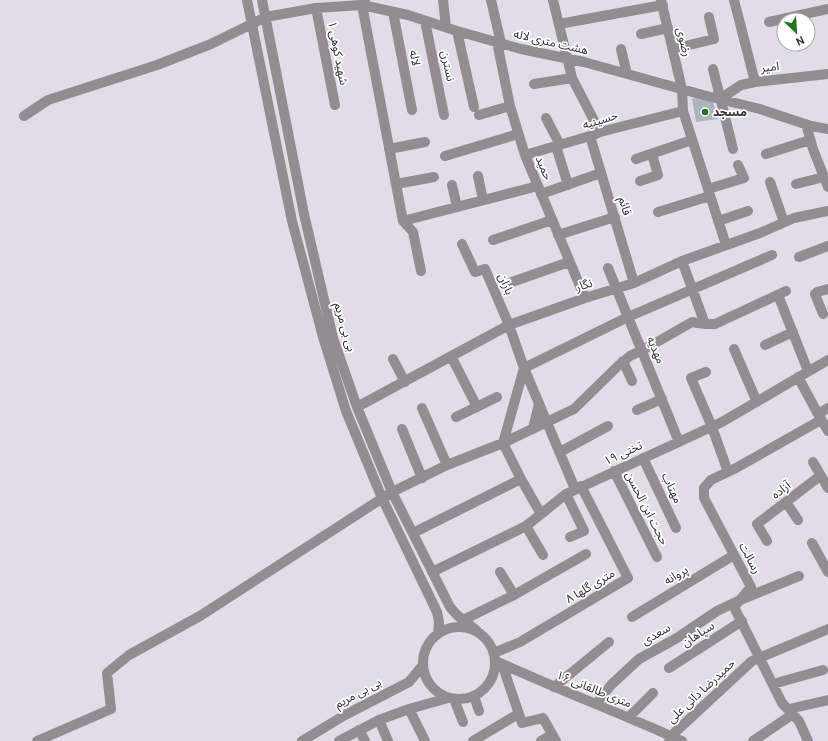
<svg xmlns="http://www.w3.org/2000/svg" width="828" height="741" font-family="Cabin,'Noto Sans Arabic',sans-serif">
<rect width="100%" height="100%" fill="#e0dce8"/>
<!-- building -->
<path fill="#afb3be" d="M692 98 713 102 718 119 696 122Z"/>
<g fill="none" stroke-linecap="round" stroke-linejoin="round">
<!-- minor -->
<path stroke="#928d91" stroke-width="10" d="M247 0 292 221 323 337 346 411 382 498 437 612 439 622 438 634
M262 0 304 214 333 338 357 407 392 492 450 607 457 615 477 631
M365 0 362 5 403 221 538 186
M443 0 446 27
M491 0 501 43
M553 0 572 78 600 132
M661 0 682 89 683 111 726 245
M734 0 755 82
M316 8 335 105
M393 12 412 110
M425 21 444 115
M769 22 828 9
M559 24 663 5
M457 31 474 107
M641 34 668 28
M497 42 510 106 525 155 585 298
M621 49 627 74
M673 49 714 39 709 17
M713 69 733 149
M534 84 572 78
M720 99 741 85 755 82 828 74
M479 115 510 106
M24 116 48 100 157 65 211 44 266 17 316 8 362 5 408 15 457 31 521 49 584 62 703 95 760 109 811 126 828 129
M546 118 560 145
M806 124 813 149 828 187
M590 136 634 283
M556 146 568 185
M389 149 425 142
M766 154 810 140
M525 155 590 136 600 132 683 111
M445 156 518 134
M636 159 692 140
M478 176 483 200
M640 181 658 175 652 154
M770 182 784 222
M396 184 434 177
M796 184 824 177
M452 185 457 207
M708 189 744 178 738 165
M541 194 601 173
M658 212 710 196
M403 221 413 232 421 271
M718 221 748 211
M558 235 615 217
M493 240 552 220
M462 244 475 272 485 269 509 325 524 368 575 489
M799 257 828 246
M682 261 705 324
M608 268 679 442
M512 282 569 262
M778 295 808 371
M823 314 815 294 817 292 828 289
M765 345 793 332
M734 349 757 402
M451 356 477 407
M393 359 405 382
M623 361 632 381
M706 372 691 378 712 427 728 472
M798 377 818 414 828 431
M357 407 509 325 585 298 634 283 682 261 760 233 794 218 828 211
M422 408 447 465
M637 410 662 399
M818 414 828 408
M456 417 497 397
M402 429 422 478
M533 429 539 403
M560 452 608 426
M643 458 676 528
M813 462 828 488
M614 471 657 557
M566 494 584 531 570 537
M786 502 798 520
M541 514 521 479 503 443 524 368 628 317 772 255
M526 526 543 555
M413 533 521 479
M767 541 757 524 820 476
M812 543 828 572
M432 572 526 526 566 494 722 422 828 360
M500 572 514 595
M632 617 734 555
M463 620 514 595 586 554
M423 663a36 36 0 1 1 72 0a36 36 0 1 1-72 0Z
M494 653 520 642 628 578 581 486
M496 661C557 689 620 713 682 741
M502 664 522 723 543 718 556 741
M669 668 742 621
M773 684 823 670
M554 687 609 642
M474 696 479 711
M454 699 463 722
M596 704 611 685 639 659 677 638 717 611 740 600 799 576
M409 709 425 741
M789 709 828 700
M629 717 653 693
M379 720 388 741
M359 730 365 741
M37 741 111 709 107 673 129 655 200 616 392 492 447 465 503 443 574 409 619 365 630 356 650 346 692 322 705 324H715L786 291
M302 741 345 715 409 682 423 665
M339 741 379 720 409 709 448 698
M473 741 518 714
M541 741 552 735
M669 741 671 736 752 661 828 629
M753 741 793 714
M808 741 799 721 782 703 734 607 751 587 704 498V488L711 480 736 468 821 420"/>
</g>
<!-- markers -->
<circle fill="#1e7725" stroke="#fff" stroke-width="1.5" cx="705" cy="112" r="4"/>
<g text-anchor="middle" stroke-width="3.5" stroke-linejoin="round" paint-order="stroke">
<!-- street labels -->
<g font-size="12" fill="#302f33" stroke="#fff">
<text transform="translate(551 42) rotate(13)" y="4">هشت متری لاله</text>
<text transform="translate(684 42) rotate(76)" y="4">رضوی</text>
<text transform="translate(338 53) rotate(79)" y="4">شهید کوهی ۱</text>
<text transform="translate(415 58) rotate(79)" y="4">لاله</text>
<text transform="translate(448 66) rotate(79)" y="4">نسترن</text>
<text transform="translate(770 67) rotate(-6)" y="4">امیر</text>
<text transform="translate(600 120) rotate(-17)" y="4">حسینیه</text>
<text transform="translate(544 168) rotate(67)" y="4">حمید</text>
<text transform="translate(625 206) rotate(73)" y="4">قائم</text>
<text transform="translate(506 284) rotate(67)" y="4">باران</text>
<text transform="translate(584 285) rotate(-18)" y="4">نگار</text>
<text transform="translate(345 327) rotate(74)" y="4">بی بی مریم</text>
<text transform="translate(656 350) rotate(67)" y="4">مهدیه</text>
<text transform="translate(623 453) rotate(-25)" y="4">تختی ۱۹</text>
<text transform="translate(672 488) rotate(65)" y="4">مهتاب</text>
<text transform="translate(781 490) rotate(-37)" y="4">آزاده</text>
<text transform="translate(647 508) rotate(63)" y="4">حجت ابن الحسن</text>
<text transform="translate(750 558) rotate(62)" y="4">رسالت</text>
<text transform="translate(676 575) rotate(-31)" y="4">پروانه</text>
<text transform="translate(590 586) rotate(-31)" y="4">۸ متری گلها</text>
<text transform="translate(656 634) rotate(-30)" y="4">سعدی</text>
<text transform="translate(698 634) rotate(-33)" y="4">سپاهان</text>
<text transform="translate(594 689) rotate(22)" y="4">۱۶ متری طالقانی</text>
<text transform="translate(701 691) rotate(-43)" y="4">حمیدرضا دائی علی</text>
<text transform="translate(358 693) rotate(-28)" y="4">بی بی مریم</text>
</g>
<!-- poi labels -->
<g font-size="12" font-weight="bold" fill="#302f33" stroke="#fff" text-anchor="start">
<text x="713" y="116">مسجد</text>
</g>
</g>
<!-- north arrow -->
<g transform="translate(796 32) rotate(155)"><circle r="19" fill="#ffffff" stroke="#acacad"/>
<path d="M0-3L7 15L0 10L-7 15Z" fill="#1e7725"/>
<text y="-6" font-size="11" font-weight="bold" text-anchor="middle" fill="#302f33">N</text>
</g>
</svg>
